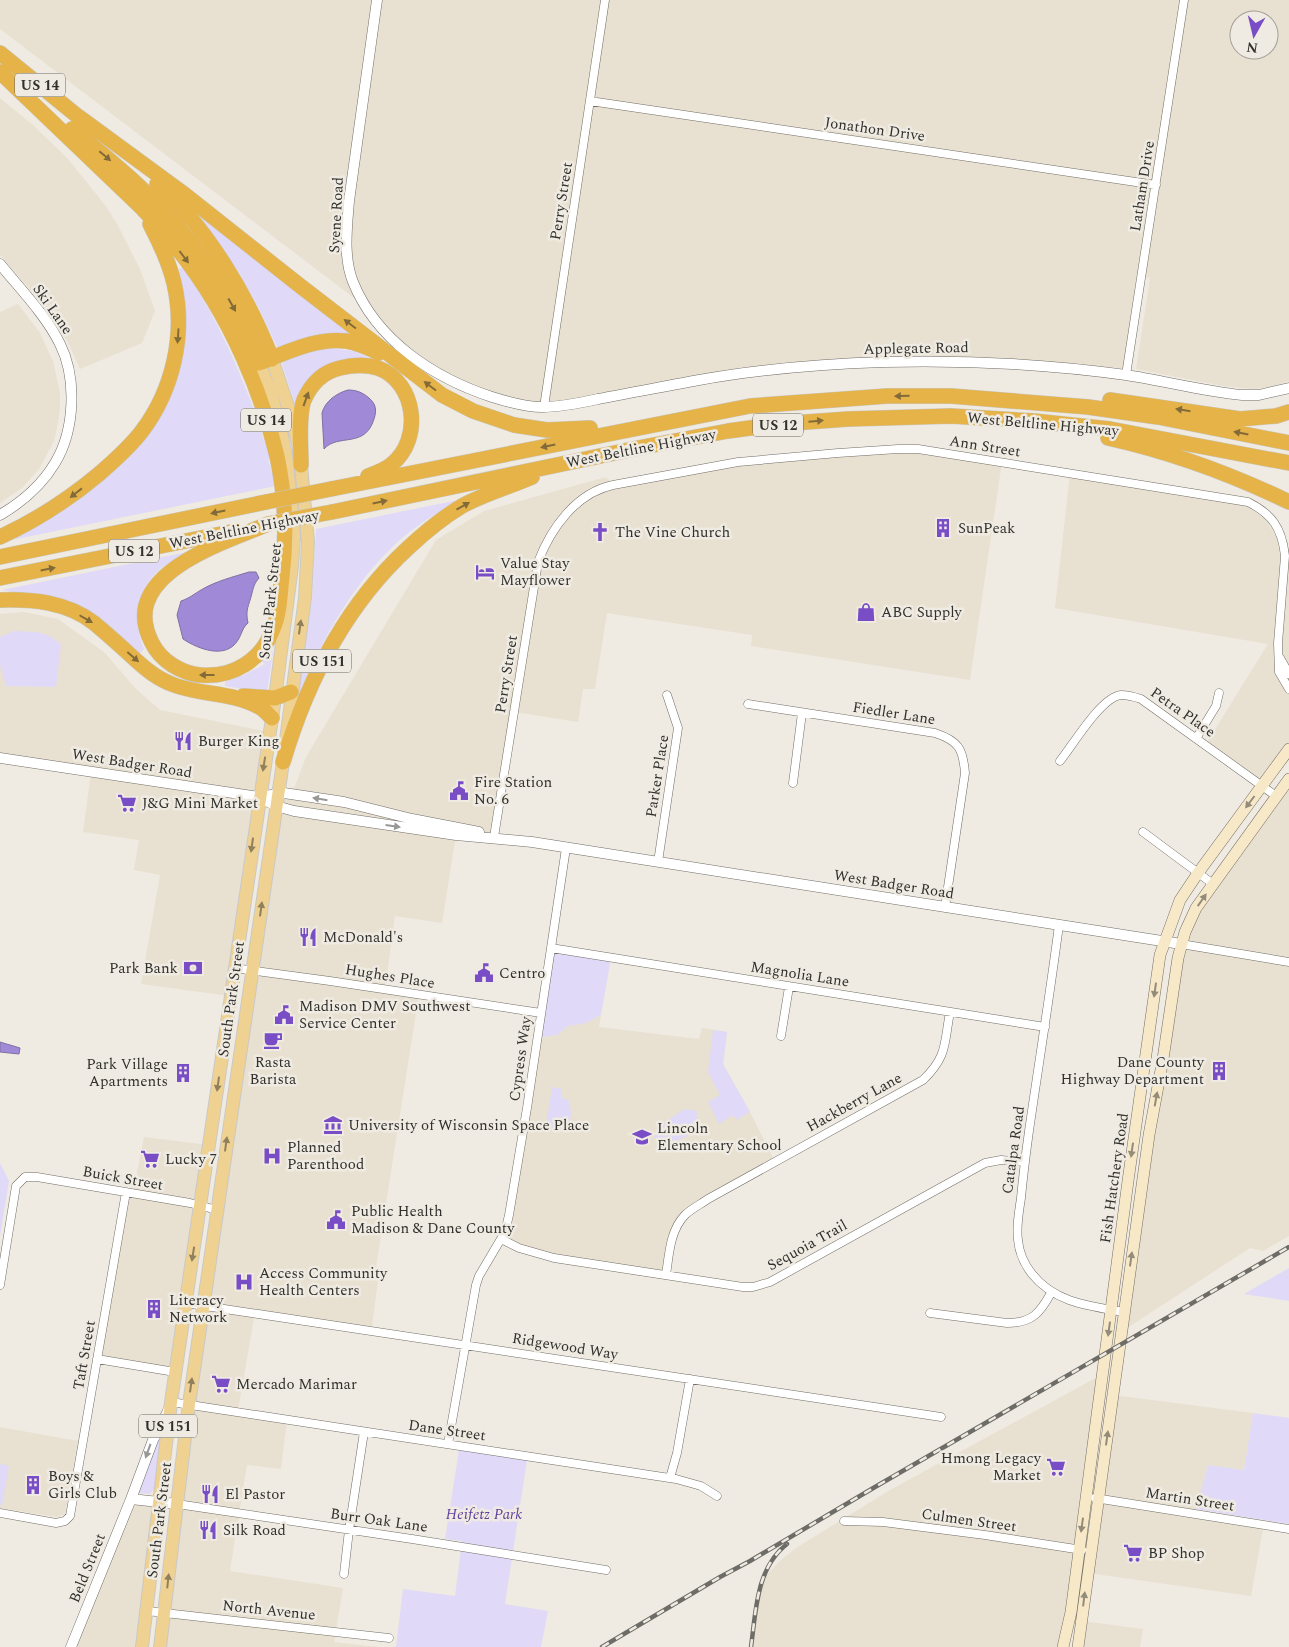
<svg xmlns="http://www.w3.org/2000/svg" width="1289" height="1647" font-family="Spectral,serif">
<rect width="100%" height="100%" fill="#efebe2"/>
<!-- built -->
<path fill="#e8e0d1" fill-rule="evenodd" d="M0 0H1289V381L1275 386 1252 389 1223 386 1136 369 1150 278 1137 274 1123 368 1033 365 814 366 575 404 510 402 422 363 366 307 0 29ZM1239 20H1269V50H1239Z
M0 98 33 125 68 159 105 205 117 224 140 269 155 311 142 343 80 369 68 342 52 318 34 294 0 255Z
M18 304 40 333 53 361 60 393V409L57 428 54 441 39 469 22 488 0 503V312Z
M898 449 1002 462 970 680 751 646 752 635 607 613 595 689H583L578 722 515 712 494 837 456 835 442 923 395 916 385 989 419 994 374 1280 378 1281 372 1327 255 1313 238 1410 287 1420 281 1469 247 1465 230 1571 343 1588 334 1642 378 1647H160L276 806 295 786 306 757 436 540 484 511 606 477 613 485 738 462Z
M1070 473 1236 499 1265 519 1276 536 1280 554 1289 555V749L1263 785 1206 744 1268 644 1055 608Z
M24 612 58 619 105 653 136 689 160 710 269 732 230 996 141 984 160 875 134 870 139 840 83 832 91 772 0 758V614Z
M1289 779V1236L1263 1251 1250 1248 1121 1332 1185 932Z
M601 1015 599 1027 699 1039 702 1028 727 1032 723 1064 750 1112 775 1162 708 1199 679 1223 666 1275 554 1258 501 1239 537 1038 557 1035 568 1026 586 1023Z
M144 1137 209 1145 175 1372 97 1359 126 1192 133 1193Z
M1103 1374 1063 1647H749L764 1578 781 1560 796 1548 890 1490Z
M1113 1395 1253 1413 1244 1470 1208 1465 1194 1517 1263 1529 1251 1596 1088 1573Z
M0 1427 78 1441 65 1514 57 1517 0 1508Z
M131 1499 159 1502 142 1647H71Z
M1082 1621 1143 1629 1140 1647H1078Z"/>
<!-- green -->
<path fill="#e0d9f7" d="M195 210 353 332 350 335C324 330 304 337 280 347H277L259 308 238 271 214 237 193 211Z
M180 268H183C220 322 239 370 262 430 261 442 270 448 272 459L268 460 276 486 2 542 29 529 166 403 178 271Z
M329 348 354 351 368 357 369 361 354 359 295 404 282 364C293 352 314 350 329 348Z
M458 500C441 511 423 521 407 534 358 574 323 637 299 694H297L312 601 316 529Z
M187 552C179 558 171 561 163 567 137 586 131 620 144 649L140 653 98 619 18 593 2 590Z
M14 631C34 632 47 630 61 645L56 687 6 686 0 665V637Z
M270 650 273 652 267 692H259L225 686V682L244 675 265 664 262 661Z
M551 948 611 958 601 1015 586 1023 568 1026 557 1035 537 1038Z
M713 1030 727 1032 723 1064 750 1112 736 1120 733 1115 719 1124 708 1102 720 1095 708 1072Z
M552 1087 562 1089 561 1098 568 1099C572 1110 571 1118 569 1129L546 1126Z
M685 1109 697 1111 696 1132 676 1141 654 1138 657 1127Z
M0 1163 9 1181 0 1236Z
M1289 1268V1301L1244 1294Z
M1253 1413 1289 1418V1524L1196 1509 1208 1465 1244 1470Z
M158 1438 160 1440 154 1489 150 1494 138 1493Z
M459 1450 527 1460 505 1604 548 1611 541 1647H396L403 1589 455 1596 462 1541 445 1539Z
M0 1464 9 1466 2 1505H0Z"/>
<!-- water -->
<path fill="#a08ad7" stroke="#7f6fa4" d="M348 390C356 390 362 392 369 398 376 404 377 410 374 419 365 449 338 433 324 449L322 413C325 401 337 393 348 390Z
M249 572H256L259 578C254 584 254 586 252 593 249 606 245 609 248 623 242 628 242 634 238 640 226 660 198 649 183 639L177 615 181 601C190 598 194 594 201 590 216 581 233 577 249 572Z
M0 1042 20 1048 19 1054 0 1052Z"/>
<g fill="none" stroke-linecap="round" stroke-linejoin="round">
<!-- minor casing -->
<g stroke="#716d66" stroke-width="9">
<path id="minor" d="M590 101 1156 185
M1126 375 1184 0
M544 407 605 0
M1280 658 1289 674
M748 704 935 733C959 741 963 749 965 773L945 907
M1197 737 1216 706 1219 693
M1060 761C1073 745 1101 697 1121 695 1128 695 1135 697 1141 699L1276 796
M793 783 802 713
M1143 832 1213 884
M494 837 538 562C551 528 576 493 613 485L738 462 838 453 898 449H918L1248 502C1272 514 1282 528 1285 556L1278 643 1279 672 1289 689
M658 862 678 728 667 695
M1059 925C1050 994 1039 1062 1029 1131 1026 1153 1023 1176 1021 1198 1019 1212 1016 1226 1018 1240 1019 1252 1025 1265 1032 1274 1055 1303 1090 1306 1124 1312
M1181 944 1289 962
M551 948 1045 1027
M234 968 330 981 541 1013
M781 1036 789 987
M501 1239 519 1248 554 1258 743 1287H753L770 1282 985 1163 1001 1160 1025 1162
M666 1275C669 1255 670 1230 685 1215 691 1209 701 1204 708 1199L923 1080C948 1056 944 1043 950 1012
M0 1285 16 1186 25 1177H37L190 1203 217 1210
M185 1303 941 1417
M930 1313 1007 1323C1032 1323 1040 1313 1051 1293
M97 1359 175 1372
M171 1402 676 1479 701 1486 717 1496
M448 1444 476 1285 479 1276 505 1232 509 1215 527 1108 566 848
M670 1478 677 1453 690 1379
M1095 1498 1289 1529
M177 1504 412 1539 606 1570
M0 1513 56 1523 65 1521 70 1516 126 1192
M844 1521 883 1522 985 1535 1082 1550
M344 1574 349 1530 364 1432
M147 1611 389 1638"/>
</g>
<!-- tertiary casing -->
<g stroke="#716d66" stroke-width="11">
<path id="tertiary" d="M377 0 349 201C347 227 343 257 353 282 377 341 434 378 492 397 508 402 525 407 542 407 561 407 580 403 598 399 632 393 666 386 699 380 760 369 823 364 884 362 965 360 1046 364 1126 375 1165 381 1203 391 1242 395H1259L1289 388
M0 264C21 290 45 314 60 344 77 378 75 430 55 463 42 485 22 502 0 515
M0 758 259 797 276 806 294 811 456 835 532 842 1181 944
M259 797 284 793 344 802 412 819 479 832
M131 1499 153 1440 169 1409
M71 1647 131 1499 177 1504"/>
</g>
<!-- secondary casing -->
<g stroke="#716d66" stroke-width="12">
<path id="secondary" d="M1063 1647 1071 1612 1128 1181 1160 955 1180 900 1198 873 1289 749
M1078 1647 1149 1135 1163 1059 1178 958 1185 932 1196 908 1289 779"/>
</g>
<!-- primary casing -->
<g stroke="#c9c9c8" stroke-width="14">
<path id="primary" d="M142 1647 171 1402 275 698 292 566 294 536 287 462 281 432 271 393 259 363
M160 1647 189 1404 283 762 305 598 308 542 301 465 298 443 289 409 272 359"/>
</g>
<!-- motorway casing -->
<g stroke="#c9c9c8" stroke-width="16">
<path id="motorway" d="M0 53 86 123
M0 72 141 207C184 251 218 301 243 357 257 388 269 423 277 456 286 498 287 536 282 577 280 594 280 613 273 629 262 660 233 678 200 675 181 673 161 661 152 643 116 574 224 543 268 524
M79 117 184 194 299 285 442 395 473 411 514 425 547 430 590 428
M72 129C96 149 122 169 144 191 197 241 231 297 259 363 286 353 317 337 346 341 357 343 369 348 379 353
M157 184C207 227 248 297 272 359
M1110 400 1240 419 1276 416 1289 412
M1108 438C1171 452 1231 474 1289 502
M301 465C301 448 298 415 304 400 311 384 323 372 340 368 352 365 365 364 378 368 416 382 423 439 392 464 385 470 376 473 368 476
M331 489 750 406 887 396H951L1088 407 1158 417 1289 443
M332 512 643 447 728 431 779 424 848 419 951 416 1034 421 1110 429 1289 463
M0 537C37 520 68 500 99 474 114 461 130 447 142 431 173 390 186 334 174 283 169 262 160 243 150 224
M0 557 266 502
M0 578 236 531
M0 600C33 599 67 602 94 623 105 632 116 642 126 651 139 663 152 676 169 683 198 696 233 691 261 708 265 710 268 715 272 718
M243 696 275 698 291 692
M283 762C307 681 345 606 408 548 424 533 442 518 462 506 484 494 509 487 532 477"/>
</g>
<!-- minor -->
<use href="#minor" stroke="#fff" stroke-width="8"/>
<!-- tertiary -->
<use href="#tertiary" stroke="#fff" stroke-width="10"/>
<!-- secondary -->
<use href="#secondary" stroke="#f7e8c8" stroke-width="11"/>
<!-- primary -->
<use href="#primary" stroke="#efd191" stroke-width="12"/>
<!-- motorway -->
<use href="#motorway" stroke="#e5b348" stroke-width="15"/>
<!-- rail casing -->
<g stroke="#6e6c67" stroke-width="4.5">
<path id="rail" d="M602 1647 720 1577 750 1561 875 1487 1289 1247
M751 1647C756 1611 756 1568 787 1544"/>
</g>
<!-- rail -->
<use href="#rail" stroke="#efebe2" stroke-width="2.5" stroke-dasharray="8" stroke-linecap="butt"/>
<!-- motorway-bridge casing -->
<g stroke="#c9c9c8" stroke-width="16" stroke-linecap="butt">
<path id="motorway-bridge" d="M266 502 331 489
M268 524 332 512"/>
</g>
<!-- motorway-bridge -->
<use href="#motorway-bridge" stroke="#e5b348" stroke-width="15"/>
</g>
<!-- one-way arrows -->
<defs><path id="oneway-solid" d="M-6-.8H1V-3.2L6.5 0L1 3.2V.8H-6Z" transform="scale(1.25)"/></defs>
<g fill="#826b39">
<use href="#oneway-solid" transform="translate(105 156) rotate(40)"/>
<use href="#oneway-solid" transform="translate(184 257) rotate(53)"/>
<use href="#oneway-solid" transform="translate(232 305) rotate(61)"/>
<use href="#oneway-solid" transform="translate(350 324) rotate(-143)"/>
<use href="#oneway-solid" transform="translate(178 336) rotate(94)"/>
<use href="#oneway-solid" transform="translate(430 386) rotate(-143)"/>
<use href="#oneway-solid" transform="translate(902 396) rotate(179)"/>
<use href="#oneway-solid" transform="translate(306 399) rotate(-70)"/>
<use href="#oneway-solid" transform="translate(1183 410) rotate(-171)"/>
<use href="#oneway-solid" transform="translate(816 421) rotate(-5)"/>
<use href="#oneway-solid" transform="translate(1241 433) rotate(-169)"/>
<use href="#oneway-solid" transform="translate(548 446) rotate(168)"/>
<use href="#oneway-solid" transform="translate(76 493) rotate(142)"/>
<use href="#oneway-solid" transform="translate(380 502) rotate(-12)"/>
<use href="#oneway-solid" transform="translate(463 506) rotate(-29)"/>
<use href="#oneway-solid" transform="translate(218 512) rotate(168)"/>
<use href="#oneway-solid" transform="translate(48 569) rotate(-11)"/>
<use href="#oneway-solid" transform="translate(86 619) rotate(30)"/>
<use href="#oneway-solid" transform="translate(133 657) rotate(41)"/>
<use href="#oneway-solid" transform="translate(207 675) rotate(-180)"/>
</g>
<g fill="#90805e">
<use href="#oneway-solid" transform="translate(300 627) rotate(-82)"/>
<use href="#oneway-solid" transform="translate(264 764) rotate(99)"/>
<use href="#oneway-solid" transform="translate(252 845) rotate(98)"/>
<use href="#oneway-solid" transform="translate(261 909) rotate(-82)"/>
<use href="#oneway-solid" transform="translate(218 1084) rotate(98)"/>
<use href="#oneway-solid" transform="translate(226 1144) rotate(-82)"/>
<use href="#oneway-solid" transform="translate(193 1254) rotate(99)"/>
<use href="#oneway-solid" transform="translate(191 1385) rotate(-82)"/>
<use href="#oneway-solid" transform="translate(168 1581) rotate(-84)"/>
</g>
<g fill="#989896">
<use href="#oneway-solid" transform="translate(320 799) rotate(-171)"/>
<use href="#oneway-solid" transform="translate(393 826) rotate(8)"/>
<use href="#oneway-solid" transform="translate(148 1451) rotate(110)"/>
</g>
<g fill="#948c7a">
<use href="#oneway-solid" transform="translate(1250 802) rotate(127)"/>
<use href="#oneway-solid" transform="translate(1202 900) rotate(-55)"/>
<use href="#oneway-solid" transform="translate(1155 990) rotate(98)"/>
<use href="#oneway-solid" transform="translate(1156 1099) rotate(-80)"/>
<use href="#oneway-solid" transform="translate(1132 1150) rotate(98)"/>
<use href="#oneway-solid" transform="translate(1131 1259) rotate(-82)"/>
<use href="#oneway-solid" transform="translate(1109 1329) rotate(98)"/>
<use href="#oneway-solid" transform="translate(1107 1438) rotate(-82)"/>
<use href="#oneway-solid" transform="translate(1082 1525) rotate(98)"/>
<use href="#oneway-solid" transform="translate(1084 1599) rotate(-83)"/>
</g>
<!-- icons -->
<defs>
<g id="building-bare" transform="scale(1.5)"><path d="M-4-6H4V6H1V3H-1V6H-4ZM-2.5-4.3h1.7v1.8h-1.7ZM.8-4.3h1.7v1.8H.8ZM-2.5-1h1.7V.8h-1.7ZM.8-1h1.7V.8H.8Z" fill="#784dc5" stroke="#efebe2" stroke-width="2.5" paint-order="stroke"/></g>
<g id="church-bare" transform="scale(1.5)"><path d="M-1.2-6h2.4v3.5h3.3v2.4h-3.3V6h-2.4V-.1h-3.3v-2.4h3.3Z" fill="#784dc5" stroke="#efebe2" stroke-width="2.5" paint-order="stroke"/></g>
<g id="hotel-bare" transform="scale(1.5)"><path d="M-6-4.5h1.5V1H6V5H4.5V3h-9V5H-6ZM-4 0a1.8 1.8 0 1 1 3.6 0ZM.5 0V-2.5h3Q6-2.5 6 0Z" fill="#784dc5" stroke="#efebe2" stroke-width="2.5" paint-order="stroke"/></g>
<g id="shop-bare" transform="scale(1.5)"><path d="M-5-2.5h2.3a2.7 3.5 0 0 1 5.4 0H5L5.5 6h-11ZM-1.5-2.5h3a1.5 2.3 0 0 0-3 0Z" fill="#784dc5" stroke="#efebe2" stroke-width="2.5" paint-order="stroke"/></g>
<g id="restaurant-bare" transform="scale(1.5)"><path d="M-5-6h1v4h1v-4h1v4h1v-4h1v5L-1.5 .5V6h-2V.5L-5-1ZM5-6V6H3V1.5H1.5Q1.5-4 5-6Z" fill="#784dc5" stroke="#efebe2" stroke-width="2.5" paint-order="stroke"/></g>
<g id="civic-bare" transform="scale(1.5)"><path d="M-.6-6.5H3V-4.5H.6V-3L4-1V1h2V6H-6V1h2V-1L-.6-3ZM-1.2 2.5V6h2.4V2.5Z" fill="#784dc5" stroke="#efebe2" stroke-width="2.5" paint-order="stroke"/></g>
<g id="supermarket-bare" transform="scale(1.5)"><path d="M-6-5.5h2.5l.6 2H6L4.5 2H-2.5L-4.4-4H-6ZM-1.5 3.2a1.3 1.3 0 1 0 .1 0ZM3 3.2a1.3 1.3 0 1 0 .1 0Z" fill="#784dc5" stroke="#efebe2" stroke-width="2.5" paint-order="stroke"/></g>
<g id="bank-bare" transform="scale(1.5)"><path d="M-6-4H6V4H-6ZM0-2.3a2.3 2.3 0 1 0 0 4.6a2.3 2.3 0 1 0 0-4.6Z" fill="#784dc5" stroke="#efebe2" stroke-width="2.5" paint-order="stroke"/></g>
<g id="cafe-bare" transform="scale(1.5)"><path d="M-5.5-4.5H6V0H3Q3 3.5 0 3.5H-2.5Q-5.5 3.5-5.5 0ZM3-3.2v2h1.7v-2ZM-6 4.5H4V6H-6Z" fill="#784dc5" stroke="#efebe2" stroke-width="2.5" paint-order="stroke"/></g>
<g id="museum-bare" transform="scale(1.5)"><path d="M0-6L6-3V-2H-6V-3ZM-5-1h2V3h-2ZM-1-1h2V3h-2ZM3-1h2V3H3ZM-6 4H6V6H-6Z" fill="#784dc5" stroke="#efebe2" stroke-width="2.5" paint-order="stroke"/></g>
<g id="school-bare" transform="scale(1.5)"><path d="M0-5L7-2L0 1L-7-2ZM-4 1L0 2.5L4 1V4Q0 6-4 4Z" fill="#784dc5" stroke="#efebe2" stroke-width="2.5" paint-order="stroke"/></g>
<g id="hospital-bare" transform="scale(1.5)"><path d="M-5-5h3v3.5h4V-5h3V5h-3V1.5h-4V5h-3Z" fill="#784dc5" stroke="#efebe2" stroke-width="2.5" paint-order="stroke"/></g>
</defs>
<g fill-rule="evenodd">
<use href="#building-bare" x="943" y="528"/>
<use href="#church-bare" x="600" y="532"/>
<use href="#hotel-bare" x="485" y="572"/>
<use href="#shop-bare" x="866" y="612"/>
<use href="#restaurant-bare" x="183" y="741"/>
<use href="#civic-bare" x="459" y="791"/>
<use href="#supermarket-bare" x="127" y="803"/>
<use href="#restaurant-bare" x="308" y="937"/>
<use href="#bank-bare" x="193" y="968"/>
<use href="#civic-bare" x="484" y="973"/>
<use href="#civic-bare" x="284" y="1015"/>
<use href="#cafe-bare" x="273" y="1040"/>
<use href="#building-bare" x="1219" y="1071"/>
<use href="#building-bare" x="183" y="1073"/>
<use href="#museum-bare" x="333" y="1125"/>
<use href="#school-bare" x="642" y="1137"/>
<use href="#hospital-bare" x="272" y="1156"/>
<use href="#supermarket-bare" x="150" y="1159"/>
<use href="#civic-bare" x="336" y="1220"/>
<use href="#hospital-bare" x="244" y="1282"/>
<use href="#building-bare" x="154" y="1309"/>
<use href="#supermarket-bare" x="221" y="1384"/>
<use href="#supermarket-bare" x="1056" y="1467"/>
<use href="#building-bare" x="33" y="1485"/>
<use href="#restaurant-bare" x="210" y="1494"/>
<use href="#restaurant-bare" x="208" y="1530"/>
<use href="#supermarket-bare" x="1133" y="1553"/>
</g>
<g text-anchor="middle" stroke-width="5" stroke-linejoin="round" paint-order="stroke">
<!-- shield labels -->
<g fill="#efebe2" stroke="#6a6863" stroke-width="1">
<rect x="15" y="73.5" width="50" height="23" rx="4"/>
<rect x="241" y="408.5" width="50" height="23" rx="4"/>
<rect x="753" y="413.5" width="50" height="23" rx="4"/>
<rect x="109" y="539.5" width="50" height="23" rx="4"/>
<rect x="293" y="649.5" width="58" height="23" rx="4"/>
<rect x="139" y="1414.5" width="58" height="23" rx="4"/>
</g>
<g font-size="14" font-weight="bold" fill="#31302c">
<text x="40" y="90">US 14</text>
<text x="266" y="425">US 14</text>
<text x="778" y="430">US 12</text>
<text x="134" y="556">US 12</text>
<text x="322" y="666">US 151</text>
<text x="168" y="1431">US 151</text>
</g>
<!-- street labels -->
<g font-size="15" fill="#31302c" stroke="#efebe2">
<text transform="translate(875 129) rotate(8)" y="5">Jonathon Drive</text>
<text transform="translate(1142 186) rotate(-81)" y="5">Latham Drive</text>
<text transform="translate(561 201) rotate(-81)" y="5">Perry Street</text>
<text transform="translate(336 215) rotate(-87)" y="5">Syene Road</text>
<text transform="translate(53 309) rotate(55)" y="5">Ski Lane</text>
<text transform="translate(916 348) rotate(-1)" y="5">Applegate Road</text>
<text transform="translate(1043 424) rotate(5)" y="5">West Beltline Highway</text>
<text transform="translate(985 446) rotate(9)" y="5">Ann Street</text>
<text transform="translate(641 448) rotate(-11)" y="5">West Beltline Highway</text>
<text transform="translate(244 529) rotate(-11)" y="5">West Beltline Highway</text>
<text transform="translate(270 601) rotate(-84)" y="5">South Park Street</text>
<text transform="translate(506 674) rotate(-81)" y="5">Perry Street</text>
<text transform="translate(1183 712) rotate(35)" y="5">Petra Place</text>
<text transform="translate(894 713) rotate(9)" y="5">Fiedler Lane</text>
<text transform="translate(132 763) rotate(9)" y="5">West Badger Road</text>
<text transform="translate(657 776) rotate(-81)" y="5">Parker Place</text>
<text transform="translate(894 884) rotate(9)" y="5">West Badger Road</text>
<text transform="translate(800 974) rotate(9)" y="5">Magnolia Lane</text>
<text transform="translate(390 976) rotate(9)" y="5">Hughes Place</text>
<text transform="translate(231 999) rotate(-82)" y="5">South Park Street</text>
<text transform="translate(520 1059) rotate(-82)" y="5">Cypress Way</text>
<text transform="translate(854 1102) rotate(-29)" y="5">Hackberry Lane</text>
<text transform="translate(1013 1150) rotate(-82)" y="5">Catalpa Road</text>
<text transform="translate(123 1178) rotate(10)" y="5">Buick Street</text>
<text transform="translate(1114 1178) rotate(-82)" y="5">Fish Hatchery Road</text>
<text transform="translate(807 1245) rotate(-29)" y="5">Sequoia Trail</text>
<text transform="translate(565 1346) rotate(9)" y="5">Ridgewood Way</text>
<text transform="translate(84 1355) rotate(-80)" y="5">Taft Street</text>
<text transform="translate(447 1430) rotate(8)" y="5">Dane Street</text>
<text transform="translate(1190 1499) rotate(9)" y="5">Martin Street</text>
<text transform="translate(159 1520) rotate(-83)" y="5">South Park Street</text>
<text transform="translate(379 1520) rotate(8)" y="5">Burr Oak Lane</text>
<text transform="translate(969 1520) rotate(8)" y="5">Culmen Street</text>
<text transform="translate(87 1568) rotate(-68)" y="5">Beld Street</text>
<text transform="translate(269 1610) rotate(6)" y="5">North Avenue</text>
</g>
<!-- poi labels -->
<g font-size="15" fill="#31302c" stroke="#efebe2" text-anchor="start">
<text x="958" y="533">SunPeak</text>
<text x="615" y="537">The Vine Church</text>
<text x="500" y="568">Value Stay<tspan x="500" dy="17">Mayflower</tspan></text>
<text x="881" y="617">ABC Supply</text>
<text x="198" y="746">Burger King</text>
<text x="474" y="787">Fire Station<tspan x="474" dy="17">No. 6</tspan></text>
<text x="142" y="808">J&amp;G Mini Market</text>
<text x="323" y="942">McDonald's</text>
<text x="178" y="973" text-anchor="end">Park Bank</text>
<text x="499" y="978">Centro</text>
<text x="299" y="1011">Madison DMV Southwest<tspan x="299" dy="17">Service Center</tspan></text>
<text x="273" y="1067" text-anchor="middle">Rasta<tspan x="273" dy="17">Barista</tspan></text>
<text x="1204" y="1067" text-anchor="end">Dane County<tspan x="1204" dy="17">Highway Department</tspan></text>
<text x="168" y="1069" text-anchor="end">Park Village<tspan x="168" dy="17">Apartments</tspan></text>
<text x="348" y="1130">University of Wisconsin Space Place</text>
<text x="657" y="1133">Lincoln<tspan x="657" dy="17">Elementary School</tspan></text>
<text x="287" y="1152">Planned<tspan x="287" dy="17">Parenthood</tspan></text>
<text x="165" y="1164">Lucky 7</text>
<text x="351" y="1216">Public Health<tspan x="351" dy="17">Madison &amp; Dane County</tspan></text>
<text x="259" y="1278">Access Community<tspan x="259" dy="17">Health Centers</tspan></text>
<text x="169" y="1305">Literacy<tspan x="169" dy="17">Network</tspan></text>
<text x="236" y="1389">Mercado Marimar</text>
<text x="1041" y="1463" text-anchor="end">Hmong Legacy<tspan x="1041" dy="17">Market</tspan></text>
<text x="48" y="1481">Boys &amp;<tspan x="48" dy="17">Girls Club</tspan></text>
<text x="225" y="1499">El Pastor</text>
<text x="223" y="1535">Silk Road</text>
<text x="1148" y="1558">BP Shop</text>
</g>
<!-- park labels -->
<g font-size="15" font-style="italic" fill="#61419c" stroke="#efebe2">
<text x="484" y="1519">Heifetz Park</text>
</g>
</g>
<!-- north arrow -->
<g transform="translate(1254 35) rotate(188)"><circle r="24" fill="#efebe2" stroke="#a3a099"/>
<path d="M0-4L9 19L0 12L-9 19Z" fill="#784dc5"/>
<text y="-8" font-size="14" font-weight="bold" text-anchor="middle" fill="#31302c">N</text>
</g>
</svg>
